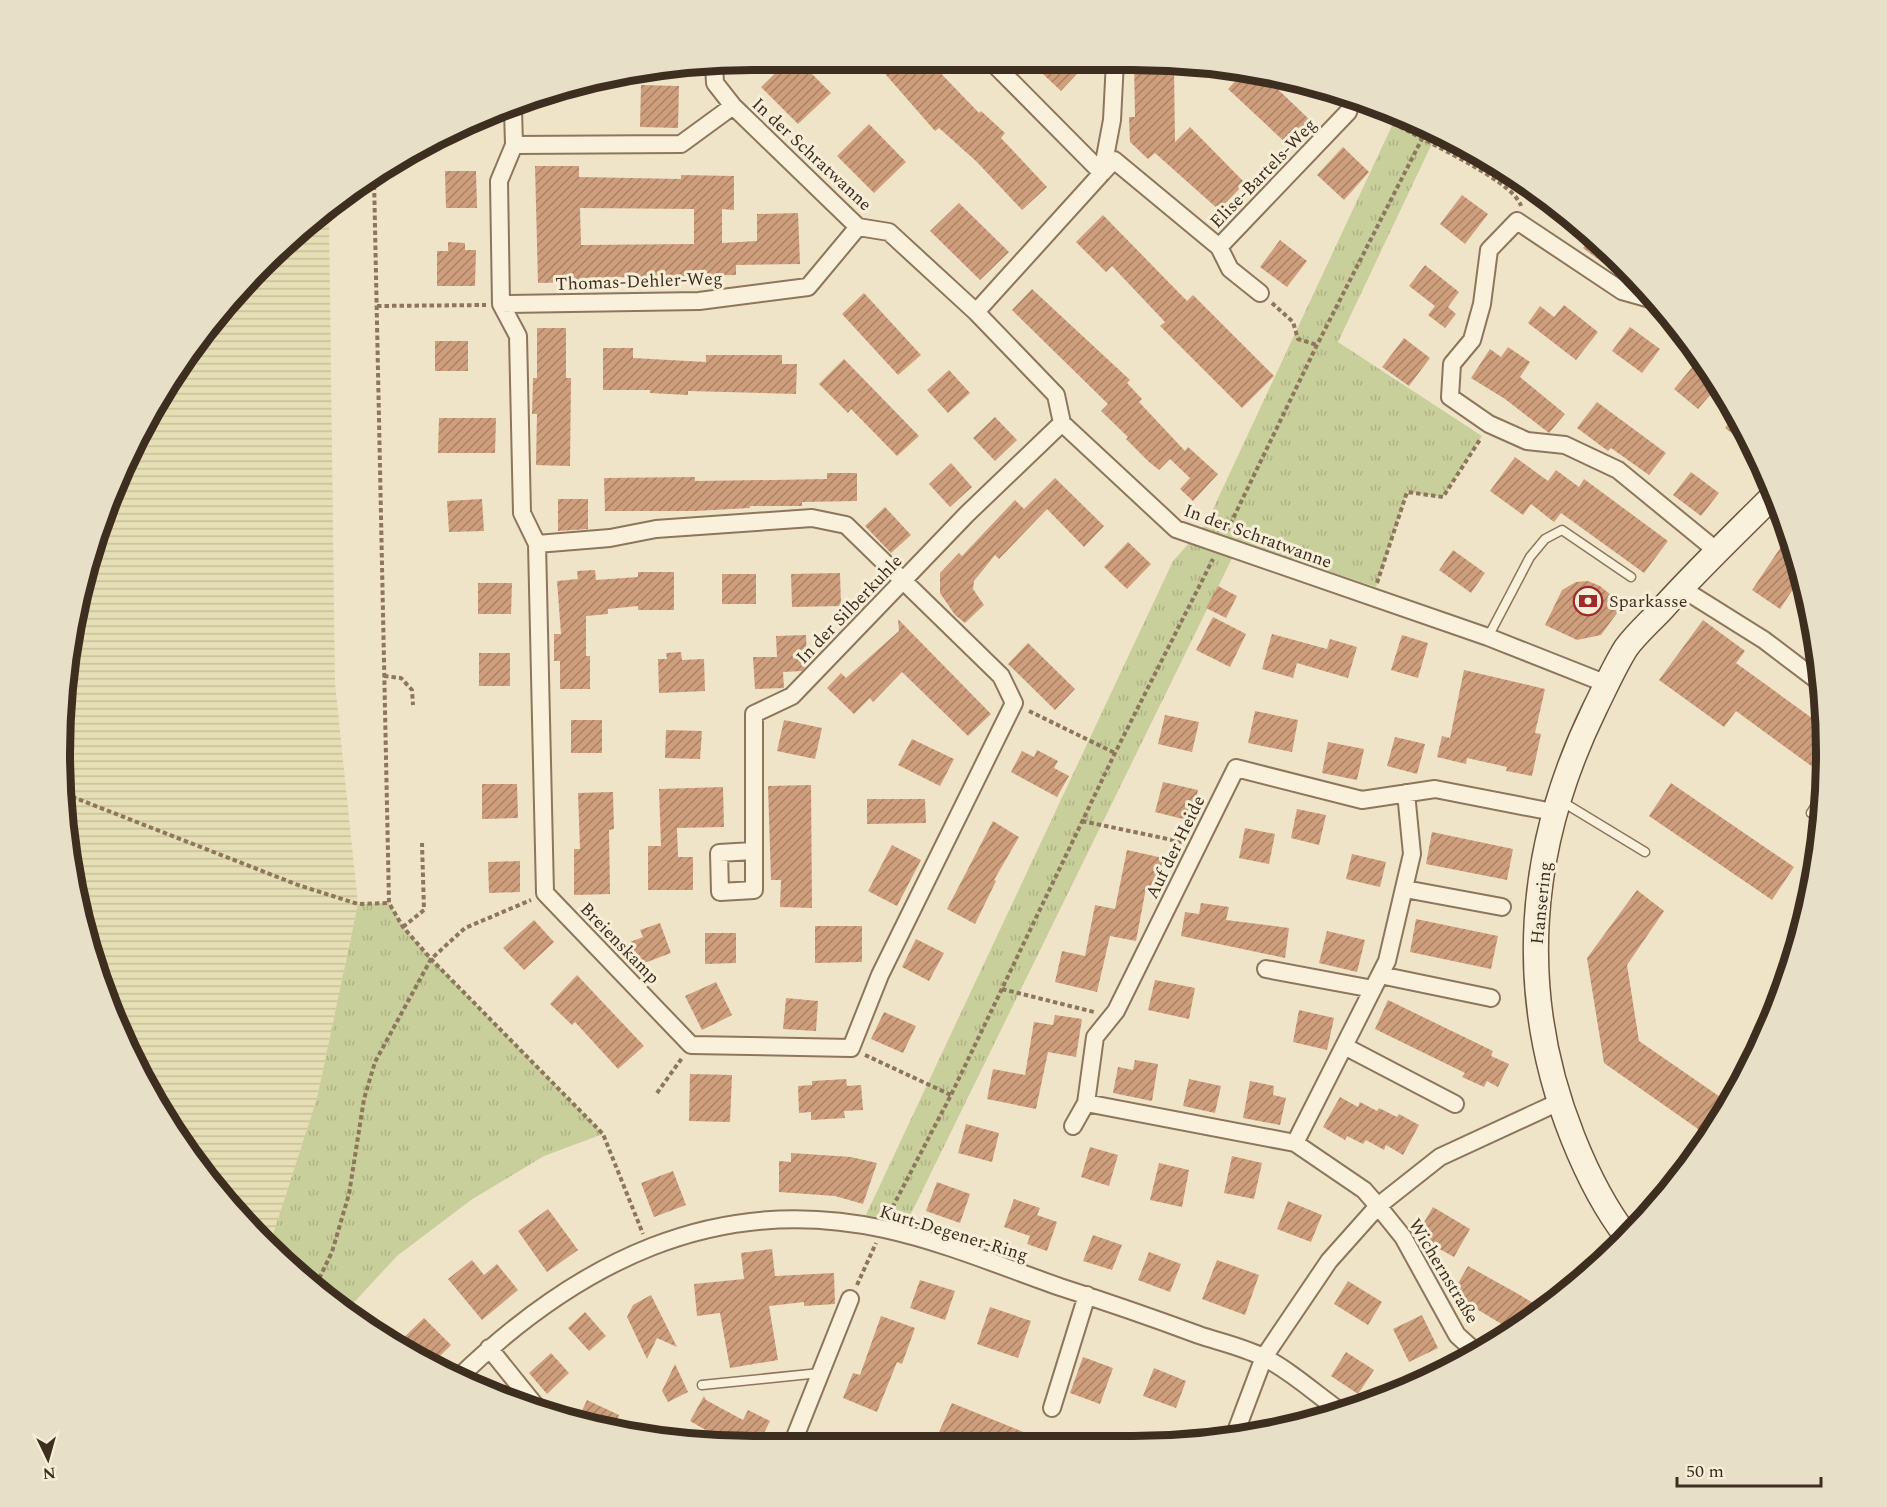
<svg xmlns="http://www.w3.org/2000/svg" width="1887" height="1507" font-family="Spectral,serif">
<defs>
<pattern id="farmland-rules" width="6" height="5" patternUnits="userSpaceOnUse" patternTransform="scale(1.5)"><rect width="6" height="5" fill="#e6deb5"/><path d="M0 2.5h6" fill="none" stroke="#c6bf9b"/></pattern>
<pattern id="grass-tufts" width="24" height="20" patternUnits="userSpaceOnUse" patternTransform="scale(1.5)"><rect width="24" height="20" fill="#c9cf9b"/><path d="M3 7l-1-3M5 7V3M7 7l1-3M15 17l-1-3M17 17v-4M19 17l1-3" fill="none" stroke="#aeb285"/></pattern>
<pattern id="building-hatch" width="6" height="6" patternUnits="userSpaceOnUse" patternTransform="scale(1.5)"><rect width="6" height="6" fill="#cf9f7d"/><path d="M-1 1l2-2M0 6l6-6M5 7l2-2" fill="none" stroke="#a98266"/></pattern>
</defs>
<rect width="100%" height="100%" fill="#f0e4c8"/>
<!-- farmland -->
<path fill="url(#farmland-rules)" d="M329 213 335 683 358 904 317 1098 270 1244 232 1211 153 1100 84 933 60 753 84 574 153 406 263 263Z"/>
<!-- grass -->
<path fill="url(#grass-tufts)" d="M1397 115 1437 133 1338 342 1482 436 1443 497 1407 492 1376 587 1240 542 904 1228 865 1217 1173 561 1206 524Z
M389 903 403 927 431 959 603 1134 544 1156 471 1200 397 1256 346 1311 270 1244 317 1098 358 904Z"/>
<!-- building -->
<path fill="url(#building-hatch)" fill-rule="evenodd" d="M789 60H798L831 93 798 124 761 87Z
M873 60 929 61 979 113 981 111 1005 133 1001 138 1047 187 1022 210 977 162 939 128 935 131Z
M1029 61H1089L1061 91Z
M1134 61H1154V67H1174L1175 142 1190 127 1245 183 1219 210 1155 153 1148 159 1130 142 1129 117H1135Z
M1242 74 1267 79 1312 122 1289 146 1228 89Z
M641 85 679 86 678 128 640 127Z
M869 124 906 162 874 193 837 156Z
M1343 147 1369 172 1344 200 1317 175Z
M535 166H579V177L681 179V175L734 176V210L722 209V243L757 241V214L798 213 800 264 736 265V275L581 278V282L538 283ZM580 208 694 209V244L581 245Z
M445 171H476L477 208H446Z
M1462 195 1488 214 1465 244 1440 224Z
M959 203 1009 252 980 280 930 231Z
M1103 215 1187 301 1193 295 1274 376 1242 408 1160 326 1165 322 1112 266 1106 272 1076 242Z
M1593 235 1628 272 1623 278 1583 248Z
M1280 240 1307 261 1287 287 1260 267Z
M448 242 465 243V250H476L475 286H437V251H448Z
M1425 265 1459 292 1448 307 1456 314 1445 328 1428 315 1435 306 1409 286Z
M1032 289 1130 380 1127 383 1142 399 1139 402 1185 451 1188 447 1218 474 1193 501 1180 489 1190 478 1170 459 1159 470 1149 462 1126 439 1128 437 1101 411 1108 404 1012 310Z
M864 293 921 355 898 375 842 314Z
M1564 305 1598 332 1576 360 1528 323 1540 306 1554 317Z
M1630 327 1660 349 1642 373 1612 351Z
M537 328H566V378H571L570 466 536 465 537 414H532L533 378H537Z
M1404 338 1430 358 1409 386 1382 367Z
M435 341H468V371H435Z
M1508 347 1530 362 1520 377 1565 414 1549 433 1505 399 1471 378 1490 349 1501 357Z
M603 348H633V358L706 362V355H782V364H797L796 394 688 391V395L650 393V390H603Z
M844 359 919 436 897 456 851 409 848 413 819 384Z
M1694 365 1718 386 1698 409 1674 389Z
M949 370 970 393 948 413 927 390Z
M1597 402 1666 453 1649 475 1611 448 1608 451 1577 428Z
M1737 413 1754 450 1725 428Z
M995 417 1017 440 995 461 973 438Z
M439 418H496L495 453H438Z
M1515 457 1548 481 1556 470 1579 487 1584 479 1668 541 1644 573 1561 513 1554 522 1531 504 1523 515 1490 491Z
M951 463 972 487 950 507 929 484Z
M1691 472 1719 493 1701 516 1673 495Z
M827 473H857V501L802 502V506H750V508L695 511H605L604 478 695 477V481L773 480 827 479Z
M1055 478 1104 526 1084 547 1047 509 999 559 995 555 974 581 973 589 984 605 965 623 955 615 940 593V573L959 553 962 556 1015 500 1024 509Z
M482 499 484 531 449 532 447 501Z
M558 499H588V529L558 531Z
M885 507 911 535 891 553 865 526Z
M1791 532 1801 577 1780 609 1752 590Z
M1128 542 1151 564 1127 589 1104 567Z
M1453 550 1485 573 1471 593 1439 570Z
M595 570 596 580 638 577V572H674V610H638V606L608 609V614L586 616V656H590V689H560V661H554V634H561L557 581 578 579 577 571Z
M840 573 841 606 792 607 791 574Z
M722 574H756V604H722Z
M1588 581 1600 586 1623 605 1601 635 1577 640 1545 625 1562 590 1576 582Z
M478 583H512L511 614H478Z
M1218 586 1237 596 1226 618 1206 608Z
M1213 617 1246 634 1230 667 1196 650Z
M898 619 991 714 968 736 902 672 873 702 870 698 854 714 827 688 841 673 846 678 899 631Z
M1703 620 1745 651 1736 663 1823 726 1825 776 1736 711 1724 727 1659 680Z
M1272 634 1327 649 1330 639 1357 647 1348 678 1297 663 1293 678 1262 669Z
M806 635 807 665 802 671 783 672 784 688 755 689 753 657H777L776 636Z
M1402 635 1428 643 1418 678 1391 670Z
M1028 643 1075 689 1055 710 1008 664Z
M681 652 682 660 704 659 705 691 659 693 658 659H667L666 653Z
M479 653H510V686H479Z
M1464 670 1545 689 1535 733 1541 734 1532 776 1506 771 1507 767 1467 758 1466 764 1437 757 1442 736 1450 738Z
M1255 711 1298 720 1292 752 1248 743Z
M1165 715 1199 722 1192 752 1158 744Z
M571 720H602V753H571Z
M784 720 822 728 815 759 777 751Z
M666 730 702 731 700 759 665 758Z
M1395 737 1425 744 1417 774 1387 766Z
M912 739 954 759 940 786 898 765Z
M1328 742 1364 749 1357 780 1322 773Z
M1037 750 1058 761 1054 768 1069 776 1057 797 1011 772 1022 751 1034 757Z
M1163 782 1198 790 1191 821 1155 812Z
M1671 783 1794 867 1772 900 1649 816Z
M482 784H517L518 818 482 819Z
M811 785 812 908 780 907 781 880H771L768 786Z
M723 787 724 827 677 828 678 857H693V890H648V846H661L659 789Z
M613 792 614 829 609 830 610 894 574 895V849H580L578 793Z
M867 799H925L926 823 867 824Z
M1297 809 1326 815 1319 845 1291 838Z
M993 821 1019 837 994 880 996 881 975 924 947 909Z
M1245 828 1275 834 1269 864 1239 858Z
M1432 832 1513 849 1507 880 1426 864Z
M892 845 921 860 897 906 868 891Z
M1127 850 1163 858 1156 891 1146 888 1136 941 1110 936 1097 992 1055 982 1062 951 1085 956 1095 905 1115 909Z
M1352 854 1386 862 1380 887 1346 879Z
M520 861V892L489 893 488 862Z
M1637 890 1664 911 1627 965 1639 1041 1729 1103 1708 1136 1604 1063 1587 958Z
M1201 903 1229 907 1226 920 1289 928 1285 958 1181 936 1185 912 1199 914Z
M1416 919 1498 936 1491 969 1410 952Z
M534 920 554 942 524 970 503 948Z
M660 923 671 953 639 965 630 942 643 937 640 930Z
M815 926H862V962L815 963Z
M1327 931 1365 940 1357 972 1319 963Z
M705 933H736V963L705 964Z
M916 939 944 953 929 981 902 967Z
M577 975 644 1046 618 1069 575 1022 572 1025 550 1004Z
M1155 980 1195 988 1189 1019 1148 1010Z
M716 982 732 1015 702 1030 685 996Z
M786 998 818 1001 816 1031 783 1029Z
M1388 1000 1493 1051 1491 1056 1509 1064 1498 1087 1487 1081 1484 1087 1462 1077 1465 1073 1375 1029Z
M1299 1010 1334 1018 1327 1050 1293 1042Z
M884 1012 916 1026 903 1053 871 1039Z
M1055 1015 1082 1019 1076 1057 1048 1052 1036 1109 987 1099 993 1069 1025 1075 1034 1022 1053 1025Z
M1135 1060 1158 1064 1152 1101 1113 1093 1118 1067 1133 1070Z
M690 1074 732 1075 730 1122 689 1121Z
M846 1079 847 1086 861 1085 863 1110 844 1111 845 1118 811 1120V1112L799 1113 798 1086 812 1085V1081Z
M1189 1079 1221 1086 1215 1113 1183 1106Z
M1250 1081 1274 1086 1273 1095 1286 1098 1280 1125 1243 1118Z
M1340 1097 1358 1107 1360 1102 1377 1111 1379 1108 1397 1117 1399 1114 1419 1125 1403 1155 1386 1145 1384 1150 1366 1140 1363 1144 1347 1136 1345 1140 1323 1127Z
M966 1124 999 1133 992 1162 958 1153Z
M1090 1147 1118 1155 1109 1186 1081 1177Z
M791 1153 851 1157 877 1163 863 1204 835 1196 779 1192V1161L791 1162Z
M1232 1156 1262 1163 1254 1199 1224 1193Z
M1159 1163 1189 1170 1182 1207 1150 1200Z
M673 1171 686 1205 654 1217 641 1183Z
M937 1182 970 1194 960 1223 926 1211Z
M1014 1199 1040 1208 1037 1215 1057 1222 1047 1251 1027 1244 1030 1236 1004 1227Z
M1288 1201 1322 1215 1311 1242 1277 1229Z
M1433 1207 1470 1229 1454 1257 1416 1236Z
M548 1209 578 1250 547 1272 518 1231Z
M1093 1235 1122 1245 1112 1270 1083 1261Z
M772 1249 775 1276 834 1273 835 1304 804 1306V1302L769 1306 778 1360 730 1368 720 1313 697 1316 694 1284 744 1279 741 1253Z
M1149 1252 1181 1264 1170 1292 1138 1280Z
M472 1260 484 1275 497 1264 518 1290 482 1320 448 1279Z
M1217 1260 1259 1275 1245 1315 1202 1299Z
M1468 1266 1520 1295 1543 1309 1513 1331 1452 1294Z
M920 1280 955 1291 945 1320 910 1308Z
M1348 1281 1382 1302 1368 1325 1334 1304Z
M651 1295 677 1347 657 1338 647 1359 627 1317 633 1305Z
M990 1307 1031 1321 1018 1358 977 1344Z
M585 1312 606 1336 589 1351 568 1328Z
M1422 1315 1438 1348 1409 1362 1393 1329Z
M881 1316 915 1328 902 1364 897 1362 877 1412 843 1398 853 1373 860 1375Z
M424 1318 451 1345 432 1364 396 1345Z
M1346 1352 1374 1370 1358 1394 1331 1376Z
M551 1353 569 1373 547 1394 529 1373Z
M1083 1357 1113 1368 1100 1404 1070 1393Z
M675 1364 688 1392 668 1402 662 1391Z
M1154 1368 1186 1381 1176 1408 1143 1396Z
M704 1396 706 1400 743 1420 748 1410 770 1421 757 1447 723 1432 730 1443 716 1435 710 1443 709 1432 690 1421Z
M587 1400 619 1415 614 1427 607 1430 577 1421Z
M952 1403 1053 1444 1052 1446H947L935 1441Z"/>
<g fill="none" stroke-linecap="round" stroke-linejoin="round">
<!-- lane casing -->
<g stroke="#8d765c" stroke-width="11">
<path id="lane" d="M1488 637 1530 557 1545 539 1562 530 1631 577
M1561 801 1645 852
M1811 813 1825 791
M702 1385 820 1373"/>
</g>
<!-- street casing -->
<g stroke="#8d765c" stroke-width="20">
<path id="street" d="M991 61 1102 173 1114 160 1219 247 1230 269 1260 293
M714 65 715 83 733 106 858 227 889 232 976 312 1056 395 1062 423 1176 529 1488 637 1607 684
M513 109 514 145 499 181 501 304 518 336 522 513 537 544
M514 145 681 144 733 106
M1219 247 1348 112 1354 96
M1654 300 1622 291 1517 221 1489 250 1482 304 1472 340 1452 364 1450 397 1489 424 1527 441 1565 445 1618 470 1717 551
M501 304 699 301 808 287 858 227
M976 312 1102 173 1112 120 1115 61
M812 518 846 525 1001 676 1014 703 880 975 851 1048 691 1045 545 893 537 544 610 538 656 529Z
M1681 588 1764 640 1822 684
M753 851 719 853 720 892 754 890V714L792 696 967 514 1062 423
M1405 889 1502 907
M1266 969 1373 989
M1380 975 1491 998
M1344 1046 1455 1104
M1086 1103 1095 1037 1116 1011 1236 768 1362 800 1435 789 1553 812
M1073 1126 1086 1103 1295 1143 1364 1190 1378 1206 1403 1237 1457 1335 1479 1355
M1295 1143 1387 961 1412 854 1406 793
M489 1348 539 1410
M458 1378C577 1263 715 1192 884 1229 944 1242 1003 1267 1060 1287 1107 1302 1153 1318 1199 1335 1220 1342 1243 1347 1263 1357 1290 1370 1318 1396 1343 1413
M1052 1408 1087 1295
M1235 1434 1264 1357 1329 1261 1378 1206 1440 1157 1559 1102
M791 1447 850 1299"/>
</g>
<!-- secondary casing -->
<g stroke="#6f573f" stroke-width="27">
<path id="secondary" d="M1627 1237C1603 1206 1587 1173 1573 1138 1515 993 1527 847 1595 708 1605 688 1614 667 1626 648 1636 634 1651 621 1663 608 1698 569 1737 532 1774 495"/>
</g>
<!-- path -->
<path stroke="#8d765c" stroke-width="4" stroke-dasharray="4.5 3" stroke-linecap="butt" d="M1368 107C1397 131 1512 176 1521 206
M374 178 389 903 403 927 431 959 603 1134 643 1234
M1272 303 1293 322 1298 339 1317 345
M377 306 486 305
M1227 531 1317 345 1427 129
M1377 583 1407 492 1443 497 1481 438
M384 676 401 678 412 690 413 705
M1029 711 1115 753
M65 794 298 885 358 904 389 903
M1082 821 1182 842
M403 927 424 910 422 843
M1002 989 1094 1012
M865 1055 951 1095
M657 1093 682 1058
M889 1214 951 1095 1115 753 1213 559
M316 1285 332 1252 349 1194 364 1099 375 1062 431 959 465 928 531 900
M857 1285 876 1243"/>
<!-- lane -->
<use href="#lane" stroke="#faf1dc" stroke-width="8"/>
<!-- street -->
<use href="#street" stroke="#faf1dc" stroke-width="16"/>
<!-- secondary -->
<use href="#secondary" stroke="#faf1dc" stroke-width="24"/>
</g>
<!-- icons -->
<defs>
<g id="bank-ring" transform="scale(1.5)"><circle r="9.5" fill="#f7eed8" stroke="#9e2a2b" stroke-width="1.5"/><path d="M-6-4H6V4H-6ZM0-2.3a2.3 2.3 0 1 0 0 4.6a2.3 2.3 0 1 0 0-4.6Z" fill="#9e2a2b"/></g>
</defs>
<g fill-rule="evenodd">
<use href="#bank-ring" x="1588" y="601"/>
</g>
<g text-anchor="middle" stroke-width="6" stroke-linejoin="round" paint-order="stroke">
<!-- street labels -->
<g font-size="18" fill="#3d2e20" stroke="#f7eed8">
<text transform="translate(812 154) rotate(43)" y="6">In der Schratwanne</text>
<text transform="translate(1263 173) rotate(-46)" y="6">Elise-Bartels-Weg</text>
<text transform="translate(639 281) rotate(-2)" y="6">Thomas-Dehler-Weg</text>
<text transform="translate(1258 536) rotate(20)" y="6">In der Schratwanne</text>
<text transform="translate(849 609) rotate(-46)" y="6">In der Silberkuhle</text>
<text transform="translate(1175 847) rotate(-64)" y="6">Auf der Heide</text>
<text transform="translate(1541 903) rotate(-84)" y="6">Hansering</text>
<text transform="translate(620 943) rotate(46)" y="6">Breienskamp</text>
<text transform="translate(954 1233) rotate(17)" y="6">Kurt-Degener-Ring</text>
<text transform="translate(1444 1271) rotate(59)" y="6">Wichernstraße</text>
</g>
<!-- poi labels -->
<g font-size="18" fill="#3d2e20" stroke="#f7eed8" text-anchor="start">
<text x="1609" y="607">Sparkasse</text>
</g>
</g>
<!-- crop -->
<path d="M0 0H1887V1507H0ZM753 70H1133A683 683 0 0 1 1816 753V753A683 683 0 0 1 1133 1436H753A683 683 0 0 1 70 753V753A683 683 0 0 1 753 70Z" fill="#e8dfc9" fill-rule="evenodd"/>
<path fill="none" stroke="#3d2e20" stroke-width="8" d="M753 70H1133A683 683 0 0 1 1816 753V753A683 683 0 0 1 1133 1436H753A683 683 0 0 1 70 753V753A683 683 0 0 1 753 70Z"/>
<!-- north arrow -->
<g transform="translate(48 1459) rotate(175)" stroke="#f7eed8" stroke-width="4.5" paint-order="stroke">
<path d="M0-4.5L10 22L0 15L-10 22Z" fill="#3d2e20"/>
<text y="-9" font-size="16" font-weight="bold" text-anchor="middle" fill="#3d2e20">N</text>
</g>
<!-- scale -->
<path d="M1677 1477v9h144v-9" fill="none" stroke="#3d2e20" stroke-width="3"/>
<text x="1686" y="1477" font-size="18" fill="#3d2e20" stroke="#f7eed8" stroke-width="4.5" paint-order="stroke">50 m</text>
</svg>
